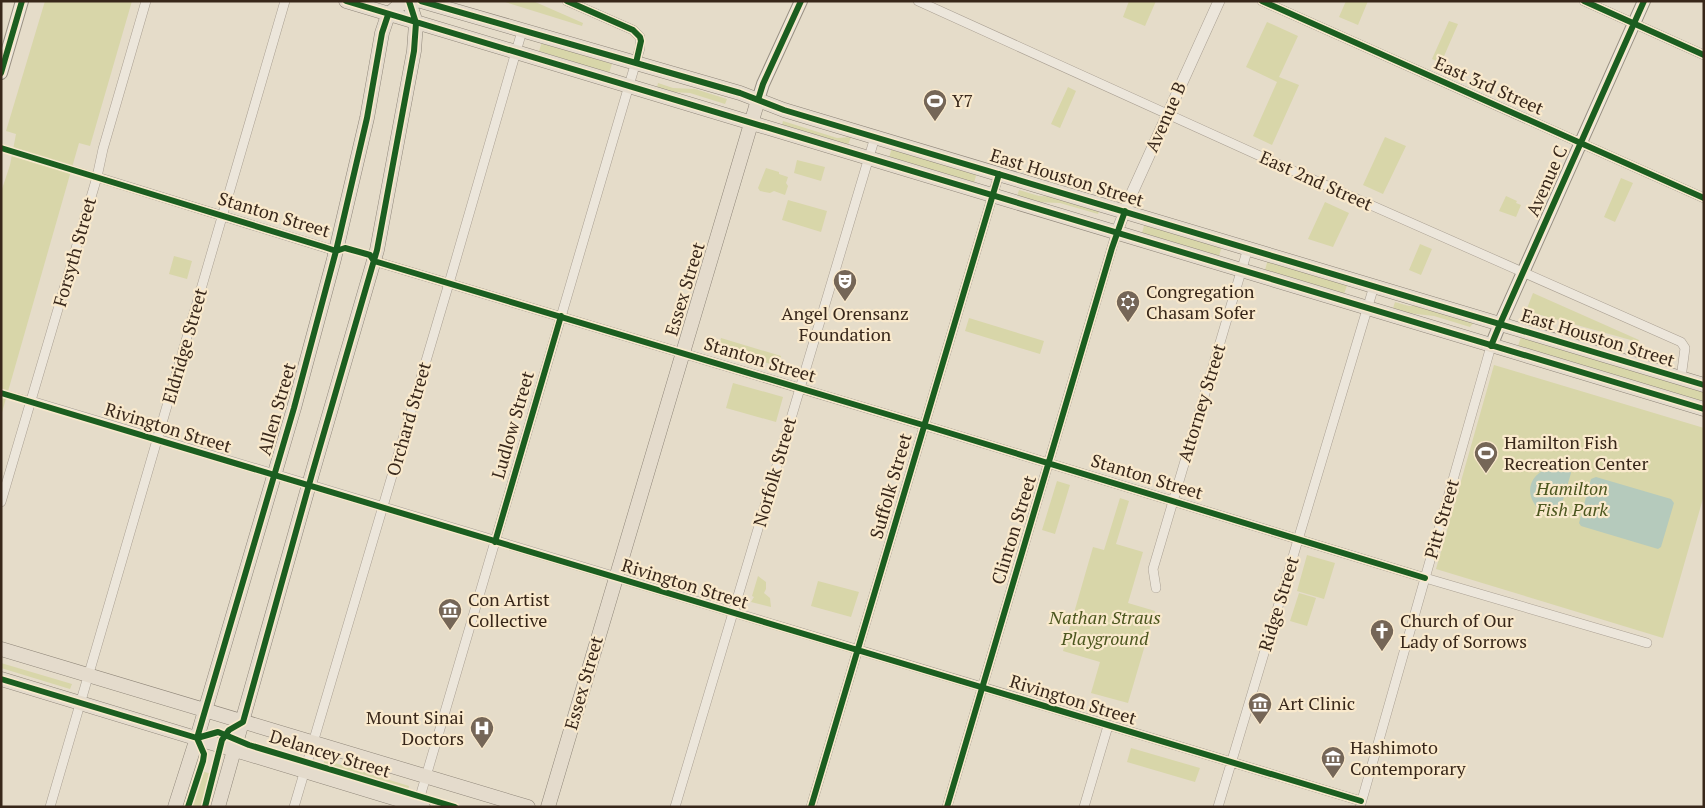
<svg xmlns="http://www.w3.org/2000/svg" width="1705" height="808" font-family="'PT Serif',serif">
<rect width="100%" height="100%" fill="#e5dcc9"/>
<!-- green -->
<path fill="#d8d6a9" d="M45 1H132L90 146 79 143 1 416V192L10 165 16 134 6 131Z
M502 1H533L583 23 582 26Z
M1129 1H1156L1145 26 1123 17Z
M1346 1H1368L1358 25 1339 17Z
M1449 21 1458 24 1441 63 1432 59Z
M1267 22 1298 36 1279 77 1299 85 1272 145 1253 136 1277 82 1246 67Z
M542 42 612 64 609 73 539 51Z
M658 83 673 88 695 89 727 99 725 104 690 93 672 92 657 88Z
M1068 87 1076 91 1060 128 1051 124Z
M783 121 837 138 851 137 848 145 782 125Z
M1385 137 1406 146 1383 194 1363 185Z
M892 147 977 172 974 183 889 158Z
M797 160 825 167 821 181 794 173Z
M766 168 779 172V174L788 177 786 183 788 186 785 195 774 191 770 193 760 191 758 188Z
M1621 178 1633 183 1615 222 1604 217Z
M1019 190 1039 196 1061 197 1100 209 1098 214 1060 203 1037 202 1017 196Z
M1506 196 1517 201 1516 203 1521 205 1516 217 1499 211Z
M788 200 827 211 821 232 782 220Z
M1325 202 1349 213 1333 247 1308 239Z
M1145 222 1222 246 1219 256 1142 233Z
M1420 244 1432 249 1421 275 1409 270Z
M174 256 192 261 187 279 169 274Z
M1268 259 1348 283 1344 294 1265 270Z
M1533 293 1639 340 1638 342 1526 311Z
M1395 302 1409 306H1429L1475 321 1470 327 1434 316 1408 313 1393 308Z
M969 318 1044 341 1040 354 965 331Z
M1522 334 1704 389V402L1518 346Z
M721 338 781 356 778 366 718 349Z
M1494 365 1704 428V495L1663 638 1436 569Z
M733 383 783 397 776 422 726 408Z
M1057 481 1070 485 1055 534 1042 530Z
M1120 498 1129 501 1116 544 1143 552 1128 603 1155 611 1128 703 1091 693 1100 662 1063 651 1093 547 1104 550Z
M1307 555 1335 563 1324 599 1297 591Z
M758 576 766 582V589L764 593 770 598 771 607 751 602 754 597 752 596Z
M818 581 859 592 851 617 811 606Z
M1299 593 1316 598 1307 626 1290 621Z
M1 663 72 684 70 689 1 668Z
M1131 748 1200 768 1195 782 1127 762Z
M325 760 409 786 408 791 323 765Z
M202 771 211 774 210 788 204 807H189L196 785Z"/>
<!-- water -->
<path fill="#b5cabc" d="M1554 466 1569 469 1571 473 1558 517 1555 518C1524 508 1520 475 1554 466Z
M1596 477 1671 499 1674 503 1661 547 1658 549 1581 526 1579 523 1591 479Z"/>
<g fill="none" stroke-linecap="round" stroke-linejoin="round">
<!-- pedestrian casing -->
<g stroke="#aaa093" stroke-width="8">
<path id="pedestrian" d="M1 148 97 177
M1 393 31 401"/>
</g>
<!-- minor casing -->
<g stroke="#aaa093" stroke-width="10">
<path id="minor" d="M918 1 1271 161 1681 342 1685 348 1681 378
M1262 1 1704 198
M1584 1 1704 55
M97 177 336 251
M374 261 933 428 1432 580 1647 643
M31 401 1361 801
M1 502 97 177 103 149 146 1
M1156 588 1153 569 1248 248
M50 807 285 1
M294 807 452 273 522 31
M417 807 640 48V37L633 30 567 1
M675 807 875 137
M811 807 999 174
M947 807 1116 234
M1084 807 1108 726
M1218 807 1374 286
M1360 807 1491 346"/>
</g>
<!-- tertiary casing -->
<g stroke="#aaa093" stroke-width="12">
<path id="tertiary" d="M1116 234 1132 193 1219 1"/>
</g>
<!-- secondary casing -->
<g stroke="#999082" stroke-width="14">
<path id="secondary" d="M1 73 22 1
M758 100 763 84 801 1
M1491 346 1500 324 1644 1"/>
</g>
<!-- primary casing -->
<g stroke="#8f8679" stroke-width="15">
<path id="primary" d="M346 1 1704 409
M421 1 740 93 784 110 1704 385
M1 649 528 807
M1 679 423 807
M175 807 197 738 294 408 334 259 367 118 382 33 388 15 404 1
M218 807 312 474 377 250 414 51 416 23 409 1
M548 807 758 100"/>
</g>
<!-- pedestrian -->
<use href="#pedestrian" stroke="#ece6db" stroke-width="7"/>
<!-- minor -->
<use href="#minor" stroke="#ece6db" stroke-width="9"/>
<!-- tertiary -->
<use href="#tertiary" stroke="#ece6db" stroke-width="11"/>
<!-- secondary -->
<use href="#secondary" stroke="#ece6db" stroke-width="12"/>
<!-- primary -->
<use href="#primary" stroke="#e4dbcc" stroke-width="14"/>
<!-- cycleway casing -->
<g stroke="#f9e9cc" stroke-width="9">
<path id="cycleway" d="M346 1 1704 409
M421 1 740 93 784 110 1704 385
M567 1 633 30 640 37 641 41 636 63
M1262 1 1704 198
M1584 1 1704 55
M1 73 22 1
M758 100 763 84 801 1
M1 148 324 247 336 251 345 248 370 255 374 261 933 428 1425 578
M1491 346 1500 324 1644 1
M1 393 1361 801
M495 542 561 316
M1 679 197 738 218 732 249 745 455 807
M188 807 203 761 204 754 197 738 294 408 336 251 367 118 382 33 388 15
M205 807 222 740 229 730 243 722 312 474 377 250 414 51 416 23 409 1
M811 807 999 174
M947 807 1112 248 1125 211"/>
</g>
<!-- cycleway -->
<use href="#cycleway" stroke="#1b5e20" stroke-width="6"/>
</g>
<!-- icons -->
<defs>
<g id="stadium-pin" transform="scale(1.25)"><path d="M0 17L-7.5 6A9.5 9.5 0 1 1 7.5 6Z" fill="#756657" stroke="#f9e9cc"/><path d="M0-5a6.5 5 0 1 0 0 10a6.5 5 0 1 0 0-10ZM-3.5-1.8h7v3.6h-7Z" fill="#fff"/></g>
<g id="theatre-pin" transform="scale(1.25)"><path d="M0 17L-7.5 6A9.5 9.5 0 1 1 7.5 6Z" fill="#756657" stroke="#f9e9cc"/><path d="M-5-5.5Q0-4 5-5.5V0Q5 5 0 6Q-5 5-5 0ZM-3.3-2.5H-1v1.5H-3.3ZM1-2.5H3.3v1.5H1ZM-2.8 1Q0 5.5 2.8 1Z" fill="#fff"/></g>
<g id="synagogue-pin" transform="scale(1.25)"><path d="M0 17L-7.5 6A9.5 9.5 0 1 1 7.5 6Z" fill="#756657" stroke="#f9e9cc"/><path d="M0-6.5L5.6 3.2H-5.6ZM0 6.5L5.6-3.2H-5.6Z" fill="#fff"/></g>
<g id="museum-pin" transform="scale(1.25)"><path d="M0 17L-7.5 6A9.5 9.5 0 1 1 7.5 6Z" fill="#756657" stroke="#f9e9cc"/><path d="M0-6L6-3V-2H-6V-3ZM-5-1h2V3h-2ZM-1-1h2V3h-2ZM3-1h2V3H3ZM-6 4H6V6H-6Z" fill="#fff"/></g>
<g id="church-pin" transform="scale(1.25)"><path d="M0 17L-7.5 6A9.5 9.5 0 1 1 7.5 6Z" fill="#756657" stroke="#f9e9cc"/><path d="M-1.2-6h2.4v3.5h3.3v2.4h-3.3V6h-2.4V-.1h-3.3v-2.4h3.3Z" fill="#fff"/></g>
<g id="hospital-pin" transform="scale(1.25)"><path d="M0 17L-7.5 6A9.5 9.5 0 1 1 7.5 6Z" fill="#756657" stroke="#f9e9cc"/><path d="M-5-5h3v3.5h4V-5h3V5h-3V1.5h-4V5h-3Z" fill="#fff"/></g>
</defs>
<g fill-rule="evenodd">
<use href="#stadium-pin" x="935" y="101"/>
<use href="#theatre-pin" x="845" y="281"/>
<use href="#synagogue-pin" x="1128" y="302"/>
<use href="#stadium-pin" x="1486" y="453"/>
<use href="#museum-pin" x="450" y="610"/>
<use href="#church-pin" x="1382" y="631"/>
<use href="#museum-pin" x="1260" y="704"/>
<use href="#hospital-pin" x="482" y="728"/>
<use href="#museum-pin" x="1333" y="758"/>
</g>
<g text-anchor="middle" stroke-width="4.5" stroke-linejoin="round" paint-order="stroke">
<!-- street labels -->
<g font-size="18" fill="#38271a" stroke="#f9e9cc">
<text transform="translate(1489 86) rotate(24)" y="6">East 3rd Street</text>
<text transform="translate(1166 117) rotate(-66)" y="6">Avenue B</text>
<text transform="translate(1067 178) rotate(17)" y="6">East Houston Street</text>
<text transform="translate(1316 181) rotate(24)" y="6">East 2nd Street</text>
<text transform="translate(1547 181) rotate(-66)" y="6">Avenue C</text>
<text transform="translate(274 215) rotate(17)" y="6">Stanton Street</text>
<text transform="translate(75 252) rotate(-74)" y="6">Forsyth Street</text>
<text transform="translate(685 289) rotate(-73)" y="6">Essex Street</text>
<text transform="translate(1598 338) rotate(17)" y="6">East Houston Street</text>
<text transform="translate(185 346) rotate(-74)" y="6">Eldridge Street</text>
<text transform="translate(760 360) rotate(17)" y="6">Stanton Street</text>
<text transform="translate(1202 403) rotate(-73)" y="6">Attorney Street</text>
<text transform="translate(277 409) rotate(-74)" y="6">Allen Street</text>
<text transform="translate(409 419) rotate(-74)" y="6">Orchard Street</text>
<text transform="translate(513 425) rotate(-74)" y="6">Ludlow Street</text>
<text transform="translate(168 428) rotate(17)" y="6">Rivington Street</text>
<text transform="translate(775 472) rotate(-74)" y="6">Norfolk Street</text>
<text transform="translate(1147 477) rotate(17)" y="6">Stanton Street</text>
<text transform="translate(891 486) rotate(-74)" y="6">Suffolk Street</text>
<text transform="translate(1442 519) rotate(-74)" y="6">Pitt Street</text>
<text transform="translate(1014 530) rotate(-73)" y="6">Clinton Street</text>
<text transform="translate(685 584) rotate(17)" y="6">Rivington Street</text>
<text transform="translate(1279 604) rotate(-73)" y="6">Ridge Street</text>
<text transform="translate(584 683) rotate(-74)" y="6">Essex Street</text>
<text transform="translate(1073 700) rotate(17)" y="6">Rivington Street</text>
<text transform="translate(330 754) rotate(17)" y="6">Delancey Street</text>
</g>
<!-- poi labels -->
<g font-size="18" fill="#38271a" stroke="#f9e9cc" text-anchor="start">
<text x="952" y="107">Y7</text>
<text x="1146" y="298">Congregation<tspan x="1146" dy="21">Chasam Sofer</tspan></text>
<text x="845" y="320" text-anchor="middle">Angel Orensanz<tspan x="845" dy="21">Foundation</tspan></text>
<text x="1504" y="449">Hamilton Fish<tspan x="1504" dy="21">Recreation Center</tspan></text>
<text x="468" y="606">Con Artist<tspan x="468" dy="21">Collective</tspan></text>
<text x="1400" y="627">Church of Our<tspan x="1400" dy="21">Lady of Sorrows</tspan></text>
<text x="1278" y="710">Art Clinic</text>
<text x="464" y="724" text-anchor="end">Mount Sinai<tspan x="464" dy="21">Doctors</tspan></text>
<text x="1350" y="754">Hashimoto<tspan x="1350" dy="21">Contemporary</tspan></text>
</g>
<!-- park labels -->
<g font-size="18" font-style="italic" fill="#4c571f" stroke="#f9e9cc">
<text x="1572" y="495">Hamilton<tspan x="1572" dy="21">Fish Park</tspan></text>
<text x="1105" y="624">Nathan Straus<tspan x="1105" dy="21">Playground</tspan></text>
</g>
</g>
<!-- border -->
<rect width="1705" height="808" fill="none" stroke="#38271a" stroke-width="5"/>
</svg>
